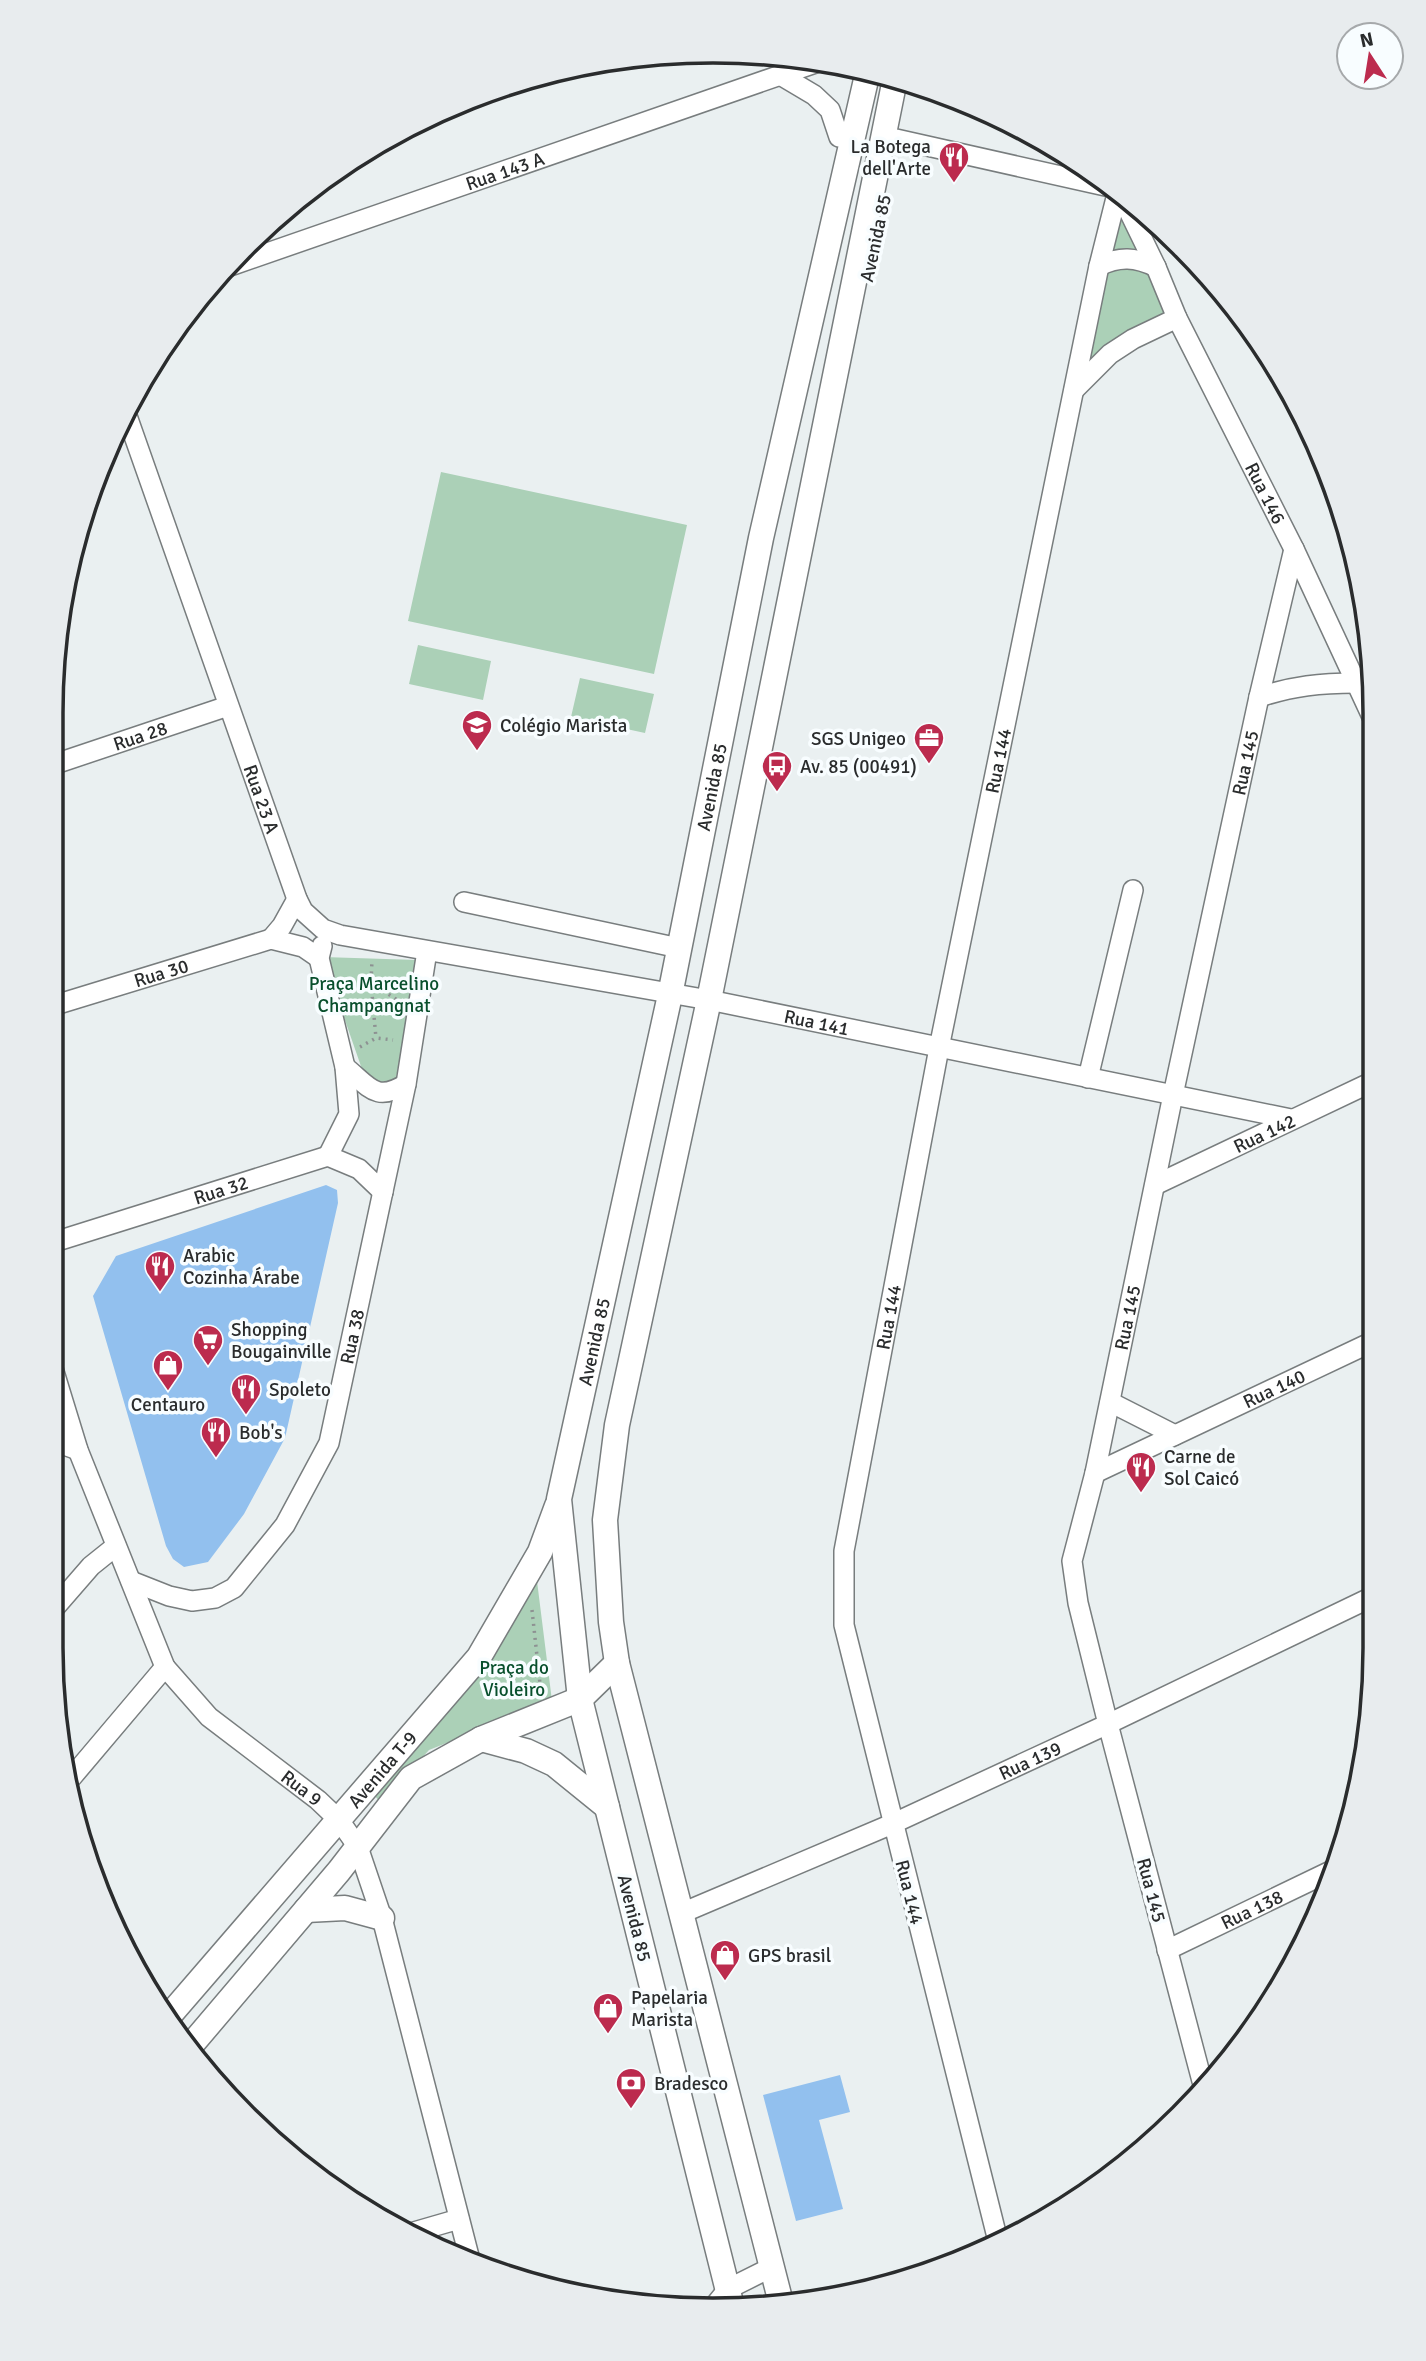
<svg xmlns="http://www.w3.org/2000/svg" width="1426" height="2361" font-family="Signika,sans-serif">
<rect width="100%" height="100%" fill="#eaf0f1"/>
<!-- green -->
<path fill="#abd0b7" d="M1117 194 1177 318 1074 391Z
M441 472 687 525 654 674 408 621Z
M418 645 491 661 483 700 409 684Z
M580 678 654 694 645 733 571 717Z
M323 957 417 960 395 1084 382 1089 363 1072Z
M536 1573 552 1701 429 1750 381 1803 374 1795Z"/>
<!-- building -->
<path fill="#92c0ee" d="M326 1185 337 1190 338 1203 285 1438 244 1514 208 1562 184 1567 173 1559 166 1546 93 1296 116 1256Z
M840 2075 850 2112 819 2120 843 2209 796 2221 763 2095Z"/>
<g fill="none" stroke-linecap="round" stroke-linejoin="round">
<!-- minor casing -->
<g stroke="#787d7e" stroke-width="22">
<g id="minor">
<path d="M782 76 814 95 830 110 839 137"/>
<path d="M896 139 1110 187"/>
<path id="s1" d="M1123 199 1156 267 1177 318 1294 549 1374 721"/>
<path d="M1099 266C1119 256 1136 257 1156 267"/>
<path id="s2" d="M227 267 821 61"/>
<path d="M1074 390 1110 354 1133 339 1177 318"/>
<path id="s3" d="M127 416 297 899 303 911 323 929 340 935 709 1000 1291 1119"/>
<path d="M1259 697C1294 686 1320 683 1356 683"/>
<path id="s4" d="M52 765 228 706"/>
<path d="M464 902 679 948"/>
<path d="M271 939 282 926 297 899"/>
<path d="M322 946 319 958 345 1067 349 1114 328 1156"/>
<path id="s5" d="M52 1006 271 939 303 947 319 958"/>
<path d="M345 1067C369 1086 375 1103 406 1084"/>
<path d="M1088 1078 1133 890"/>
<path id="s6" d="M1155 1185 1374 1081"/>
<path id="s7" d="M51 1243 328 1156 359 1169 383 1192"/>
<path id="s8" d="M51 1362 78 1450 165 1667 209 1717 318 1800 339 1820 358 1847 382 1918 470 2260"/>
<path d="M1110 1402 1175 1435"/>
<path d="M51 1448 64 1445 78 1450"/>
<path id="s9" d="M1095 1473 1374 1341"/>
<path id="s10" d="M131 1581 169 1596 192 1601 215 1598 234 1588 285 1525 329 1443 406 1084 427 951"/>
<path d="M51 1612 91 1566 116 1546"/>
<path d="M72 1777 165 1667"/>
<path id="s11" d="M682 1913 892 1824 1108 1724 1374 1596"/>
<path id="s12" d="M1167 1950 1337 1868"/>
<path id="s13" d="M1202 2081 1108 1724 1078 1603 1072 1561 1095 1473 1173 1095 1259 697 1294 549"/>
<path d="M414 2232 459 2219"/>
<path id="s14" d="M997 2237 844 1625V1551L939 1048 1099 266 1117 194"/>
<path d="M711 2310 728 2289 772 2267"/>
</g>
</g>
<!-- major casing -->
<g stroke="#787d7e" stroke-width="27">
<g id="major">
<path d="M481 1739 526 1751 554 1764 607 1807"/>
<path d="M306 1910 345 1908 382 1918"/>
<path id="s15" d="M169 2016 479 1657 540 1552 557 1506"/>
<path d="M187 2050 339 1871 411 1778 481 1739 580 1699 617 1663"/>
<path d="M780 2299 617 1663 611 1622 605 1520 617 1425 709 1000 895 79"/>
<path id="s16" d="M732 2307 580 1699 559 1499 670 995 761 538 868 71"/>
</g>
</g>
<!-- path -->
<path stroke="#8d9192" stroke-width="3.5" stroke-dasharray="2 5" stroke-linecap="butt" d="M371 983 376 1038
M371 983 399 1001
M347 991 371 983 372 960
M360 1047 376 1038 393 1040
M532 1610 541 1693"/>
<!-- minor -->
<use href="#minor" stroke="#fff" stroke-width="19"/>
<!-- major -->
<use href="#major" stroke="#fff" stroke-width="24"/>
</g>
<!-- icons -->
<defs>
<g id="restaurant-pin" transform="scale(1.575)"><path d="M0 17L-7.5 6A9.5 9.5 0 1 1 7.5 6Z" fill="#bc2b4e" stroke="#f8fdff"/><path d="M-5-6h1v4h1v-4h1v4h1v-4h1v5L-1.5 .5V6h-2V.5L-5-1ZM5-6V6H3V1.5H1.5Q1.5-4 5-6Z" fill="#fff"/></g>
<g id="school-pin" transform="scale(1.575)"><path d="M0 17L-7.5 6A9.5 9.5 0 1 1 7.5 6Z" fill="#bc2b4e" stroke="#f8fdff"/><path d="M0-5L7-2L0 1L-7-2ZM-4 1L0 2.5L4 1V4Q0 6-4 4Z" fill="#fff"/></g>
<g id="office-pin" transform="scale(1.575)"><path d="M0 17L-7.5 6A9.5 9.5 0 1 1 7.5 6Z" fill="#bc2b4e" stroke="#f8fdff"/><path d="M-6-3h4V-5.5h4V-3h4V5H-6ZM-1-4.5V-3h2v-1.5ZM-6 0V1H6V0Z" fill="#fff"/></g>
<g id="bus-pin" transform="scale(1.575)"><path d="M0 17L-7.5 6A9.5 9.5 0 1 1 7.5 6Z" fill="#bc2b4e" stroke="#f8fdff"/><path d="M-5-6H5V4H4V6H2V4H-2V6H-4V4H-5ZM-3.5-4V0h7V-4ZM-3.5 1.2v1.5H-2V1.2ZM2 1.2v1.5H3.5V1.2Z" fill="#fff"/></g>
<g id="supermarket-pin" transform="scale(1.575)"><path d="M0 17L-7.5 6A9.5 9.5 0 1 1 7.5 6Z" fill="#bc2b4e" stroke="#f8fdff"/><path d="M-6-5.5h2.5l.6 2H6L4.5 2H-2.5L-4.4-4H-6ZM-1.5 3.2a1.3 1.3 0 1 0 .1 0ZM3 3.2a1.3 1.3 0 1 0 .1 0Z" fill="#fff"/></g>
<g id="shop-pin" transform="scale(1.575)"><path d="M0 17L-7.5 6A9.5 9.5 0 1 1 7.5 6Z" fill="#bc2b4e" stroke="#f8fdff"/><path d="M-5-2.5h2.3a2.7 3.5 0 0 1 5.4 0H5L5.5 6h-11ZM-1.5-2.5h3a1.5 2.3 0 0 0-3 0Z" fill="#fff"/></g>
<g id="bank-pin" transform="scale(1.575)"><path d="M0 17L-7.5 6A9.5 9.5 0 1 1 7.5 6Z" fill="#bc2b4e" stroke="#f8fdff"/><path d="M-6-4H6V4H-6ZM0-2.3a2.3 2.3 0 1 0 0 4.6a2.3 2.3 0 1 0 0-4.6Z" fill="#fff"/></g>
</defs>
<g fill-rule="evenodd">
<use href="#restaurant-pin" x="954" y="157"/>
<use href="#school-pin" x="477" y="725"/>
<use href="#office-pin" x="929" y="738"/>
<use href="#bus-pin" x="777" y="766"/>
<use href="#restaurant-pin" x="160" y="1266"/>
<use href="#supermarket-pin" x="208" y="1340"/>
<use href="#shop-pin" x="168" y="1365"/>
<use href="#restaurant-pin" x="246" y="1389"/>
<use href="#restaurant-pin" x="216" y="1432"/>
<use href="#restaurant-pin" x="1141" y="1467"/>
<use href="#shop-pin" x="725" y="1955"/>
<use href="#shop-pin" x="608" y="2008"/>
<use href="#bank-pin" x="631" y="2083"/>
</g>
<g text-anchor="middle" stroke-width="7" stroke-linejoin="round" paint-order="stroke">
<!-- poi labels -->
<g font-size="19" fill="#2a2c2d" stroke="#f8fdff" text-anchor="start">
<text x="931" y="153" text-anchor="end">La Botega<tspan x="931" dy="22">dell'Arte</tspan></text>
<text x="500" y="732">Colégio Marista</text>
<text x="906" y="745" text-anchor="end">SGS Unigeo</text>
<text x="800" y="773">Av. 85 (00491)</text>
<text x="183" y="1262">Arabic<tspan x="183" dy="22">Cozinha Árabe</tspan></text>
<text x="231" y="1336">Shopping<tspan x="231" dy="22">Bougainville</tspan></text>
<text x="269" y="1396">Spoleto</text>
<text x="168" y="1411" text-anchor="middle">Centauro</text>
<text x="239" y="1439">Bob's</text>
<text x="1164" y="1463">Carne de<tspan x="1164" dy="22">Sol Caicó</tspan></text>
<text x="748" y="1962">GPS brasil</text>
<text x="631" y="2004">Papelaria<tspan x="631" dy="22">Marista</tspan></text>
<text x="654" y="2090">Bradesco</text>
</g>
<!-- street labels -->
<g font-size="19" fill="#2a2c2d" stroke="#f8fdff">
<text dy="7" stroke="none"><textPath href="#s2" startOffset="294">Rua 143 A</textPath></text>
<text transform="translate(875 238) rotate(-78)" y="7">Avenida 85</text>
<text dy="7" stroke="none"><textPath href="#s1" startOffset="327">Rua 146</textPath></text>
<text dy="7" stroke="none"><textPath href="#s4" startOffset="93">Rua 28</textPath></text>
<text dy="7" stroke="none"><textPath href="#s14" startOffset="1510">Rua 144</textPath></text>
<text dy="7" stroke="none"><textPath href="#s13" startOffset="1353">Rua 145</textPath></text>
<text dy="7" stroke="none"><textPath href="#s16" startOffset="1556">Avenida 85</textPath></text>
<text dy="7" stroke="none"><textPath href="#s3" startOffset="406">Rua 23 A</textPath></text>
<text dy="7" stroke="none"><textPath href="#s5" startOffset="114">Rua 30</textPath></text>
<text dy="7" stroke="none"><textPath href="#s3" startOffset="1055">Rua 141</textPath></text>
<text dy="7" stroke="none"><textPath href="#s6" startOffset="121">Rua 142</textPath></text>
<text dy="7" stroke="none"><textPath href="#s7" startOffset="178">Rua 32</textPath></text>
<text dy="7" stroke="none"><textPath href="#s14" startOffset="943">Rua 144</textPath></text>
<text dy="7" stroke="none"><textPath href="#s13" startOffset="786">Rua 145</textPath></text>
<text dy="7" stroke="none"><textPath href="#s10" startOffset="392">Rua 38</textPath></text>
<text dy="7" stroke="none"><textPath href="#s16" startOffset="989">Avenida 85</textPath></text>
<text dy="7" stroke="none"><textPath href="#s9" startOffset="198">Rua 140</textPath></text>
<text dy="7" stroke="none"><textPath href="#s11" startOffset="380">Rua 139</textPath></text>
<text dy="7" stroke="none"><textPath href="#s15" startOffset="326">Avenida T-9</textPath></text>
<text dy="7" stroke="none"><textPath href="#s8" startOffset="509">Rua 9</textPath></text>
<text transform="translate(1152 1890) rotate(75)" y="7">Rua 145</text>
<text transform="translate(910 1892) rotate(76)" y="7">Rua 144</text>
<text dy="7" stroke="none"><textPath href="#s12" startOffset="94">Rua 138</textPath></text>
<text transform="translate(635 1918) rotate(76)" y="7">Avenida 85</text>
</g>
<!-- park labels -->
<g font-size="19" fill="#084f2c" stroke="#f8fdff">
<text x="374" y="990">Praça Marcelino<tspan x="374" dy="22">Champangnat</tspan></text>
<text x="514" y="1674">Praça do<tspan x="514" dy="22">Violeiro</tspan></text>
</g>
</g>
<!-- crop -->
<path d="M0 0H1426V2361H0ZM713 63H713A650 650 0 0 1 1363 713V1648A650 650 0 0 1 713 2298H713A650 650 0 0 1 63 1648V713A650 650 0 0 1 713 63Z" fill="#e8ecee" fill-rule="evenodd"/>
<path fill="none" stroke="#2a2c2d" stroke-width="3.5" d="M713 63H713A650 650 0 0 1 1363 713V1648A650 650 0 0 1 713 2298H713A650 650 0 0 1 63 1648V713A650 650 0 0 1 713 63Z"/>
<!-- north arrow -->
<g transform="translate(1370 56) rotate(348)"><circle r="33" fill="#f8fdff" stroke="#a6a9ab" stroke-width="2"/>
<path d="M0-5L12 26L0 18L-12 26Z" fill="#bc2b4e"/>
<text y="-10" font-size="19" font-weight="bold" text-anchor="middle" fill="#2a2c2d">N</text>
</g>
</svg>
